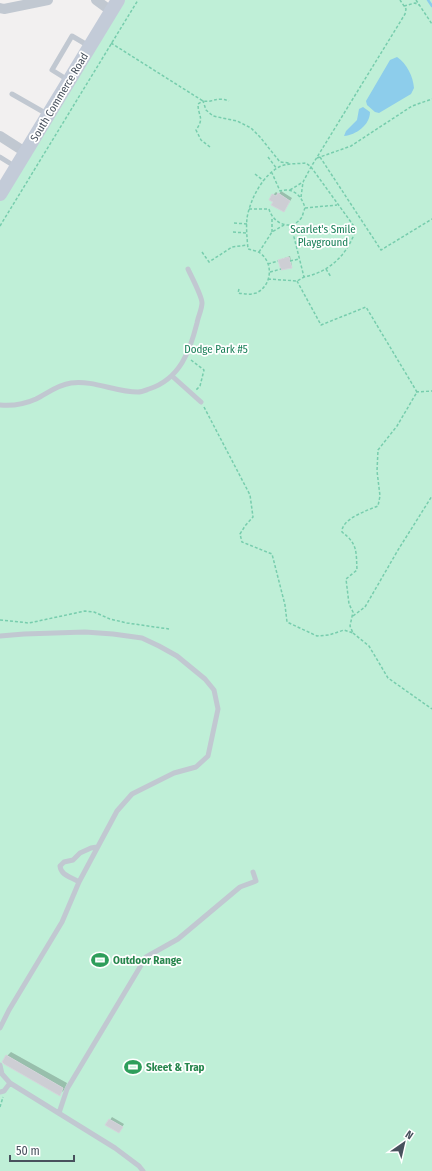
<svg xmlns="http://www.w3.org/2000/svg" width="432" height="1171" font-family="'Fira Sans Condensed',sans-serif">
<rect width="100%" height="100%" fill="#f2f0f0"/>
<!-- green -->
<path fill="#bfefd7" d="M122 0H432V1171H0V199Z"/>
<!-- water -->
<path fill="#8dcdeb" d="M397 57C407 64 413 76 414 88L411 94 379 113 375 112 367 105 366 101 390 60Z
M363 107 370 112C370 125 356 135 344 136L346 131 357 120 359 109Z"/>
<!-- shadow -->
<path fill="#0003" d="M281 191 292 198 284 211 275 202 273 195 276 192 279 194Z
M290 256 292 266 291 267 279 260Z
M11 1052 67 1083 64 1090 60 1094 7 1056Z
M112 1117 124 1124 121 1129 110 1120Z"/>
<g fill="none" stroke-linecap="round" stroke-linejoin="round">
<!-- stream -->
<path stroke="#8dcdeb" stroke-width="2.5" d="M428 0 432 6"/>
</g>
<!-- building -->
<path fill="#cdced4" stroke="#d4d5db" d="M278 193 290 201 284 212 271 205 273 202 269 200 272 194 276 196Z
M289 257 292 268 281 270 278 260Z
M6 1055 63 1088 60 1096 4 1064 2 1062Z
M109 1119 123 1127 119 1133 105 1125Z"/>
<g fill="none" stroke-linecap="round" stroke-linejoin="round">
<!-- path -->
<path stroke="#77cdad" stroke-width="1.5" stroke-dasharray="3 2" stroke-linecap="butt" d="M416 0 432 24
M404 6 415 3 419 5
M111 43 203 101C214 103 215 96 229 101
M210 147 201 140 196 130C205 117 198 117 198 104L203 101 206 110 213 116 237 121 251 128 260 137 280 162 289 163
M268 157 277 169
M320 157 381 250 432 219
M317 158 351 146 412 106 432 99
M255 174 264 181
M290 190 303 182 311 167 405 14 406 9 400 0
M301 197 303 182
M305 208 337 205
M249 209H269C273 224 292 232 302 217 303 214 304 210 305 208 302 196 293 187 280 191L272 173
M234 223 247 224
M0 226 138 0
M233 232 246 233
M272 232V218
M202 252 209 262 232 247 248 245
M259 252 272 232 284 225
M290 261 299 259
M268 264 278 261
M326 269 331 277
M270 272 281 269
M268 279 297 281 304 277
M239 289 238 293C244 294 250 295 256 293 272 286 274 263 260 253 257 251 252 250 248 249 247 238 246 228 247 218 250 200 262 176 279 167 287 163 297 164 306 163L311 167 356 229C348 254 330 272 304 277L291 225
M191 360 204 370 200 386 196 390
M416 392 432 391
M204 407 250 495 253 517 245 526 240 534 242 542 272 554 285 605 287 622 317 636 329 635 344 630 353 633 350 626 353 612 349 604 346 579 357 570C356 552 358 544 342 532 341 519 368 510 378 506L380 496 377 471 378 450 397 426 417 392 366 307 321 325 297 281
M353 616 365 607 398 550 432 496
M0 620 29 623 85 611 94 612 110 619 127 623 169 629
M353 633 369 646 388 678 432 709
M0 1107 3 1097"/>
<!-- lane -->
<path stroke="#c1c8d1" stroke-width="5" d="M68 80 52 70 72 36 89 46
M12 94 47 114
M0 157 16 167
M172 376 201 402
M0 405C11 406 25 404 36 399 48 393 57 385 71 383 94 380 115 392 138 392 142 392 146 390 149 389 180 379 190 351 197 323 198 317 202 309 202 303 202 296 191 276 188 269
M0 636 24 634 85 632 113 634 142 638 159 646 177 656 205 679 214 690 218 709 208 756 196 767 174 773 132 794 117 811 79 882 62 922 9 1010 0 1028
M79 882C72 877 61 876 60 866L64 862 73 860 80 853 91 848 97 847
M0 1065 2 1074 10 1083 115 1148 139 1166 143 1171
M0 1092 4 1091 10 1083
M59 1113 67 1089 146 957 178 939 240 887 256 881 253 872"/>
<!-- street -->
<path stroke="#c1c8d1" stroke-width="10" d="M96 0 111 11
M0 8 4 9 48 0
M0 136 25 152"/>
<!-- secondary -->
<path stroke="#c3cbd8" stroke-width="14" d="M0 194 118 0"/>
</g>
<!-- icons -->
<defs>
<g id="stadium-bare" transform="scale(1.38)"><path d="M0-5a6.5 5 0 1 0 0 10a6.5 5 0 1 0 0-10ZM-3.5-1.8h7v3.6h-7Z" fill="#2e9e5b" stroke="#fff" stroke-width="2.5" paint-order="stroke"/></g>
</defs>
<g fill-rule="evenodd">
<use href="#stadium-bare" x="100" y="960"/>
<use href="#stadium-bare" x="133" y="1067"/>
</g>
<g text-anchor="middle" stroke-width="3.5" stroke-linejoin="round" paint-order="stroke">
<!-- street labels -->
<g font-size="11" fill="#48515d" stroke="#fff">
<text transform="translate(59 97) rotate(-59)" y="4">South Commerce Road</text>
</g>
<!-- park labels -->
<g font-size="11" fill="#187f57" stroke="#fff">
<text x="323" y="233">Scarlet's Smile<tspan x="323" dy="13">Playground</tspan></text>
<text x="216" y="353">Dodge Park #5</text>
</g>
<!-- leisure labels -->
<g font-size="11" font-weight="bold" fill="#27864d" stroke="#fff" text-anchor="start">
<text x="113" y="964">Outdoor Range</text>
<text x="146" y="1071">Skeet &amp; Trap</text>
</g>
</g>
<!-- north arrow -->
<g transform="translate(404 1143) rotate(34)" stroke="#ffffff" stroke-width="3" paint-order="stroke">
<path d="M0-3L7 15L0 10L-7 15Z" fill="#48515d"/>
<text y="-6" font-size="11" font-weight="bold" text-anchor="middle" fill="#48515d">N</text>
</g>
<!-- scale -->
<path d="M10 1155v6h64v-6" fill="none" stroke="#48515d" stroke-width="2"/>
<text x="16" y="1155" font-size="12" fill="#48515d" stroke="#ffffff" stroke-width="3" paint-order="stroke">50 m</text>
</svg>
